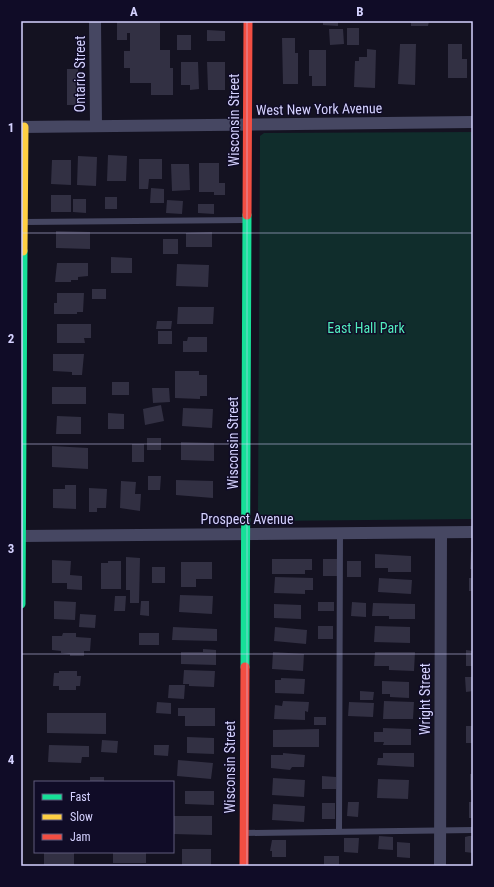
<svg xmlns="http://www.w3.org/2000/svg" width="494" height="887" font-family="'Roboto Condensed',sans-serif">
<rect width="100%" height="100%" fill="#141221"/>
<!-- green -->
<path fill="#102d2c" d="M473 132V519L266 521 260 519 258 514 260 136 264 133Z"/>
<!-- building -->
<path fill="#323043" d="M117 21H160V50H170V68H173V95H151V83H130V68H124V51H130V33H127V40H117Z
M323 21H338V26L323 25Z
M411 21H429L428 26H411Z
M347 28H359V45H347Z
M329 29H343L344 44 330 45Z
M207 30 225 31V41H207Z
M177 35H191V50H177Z
M282 38H295V53H298V84H283Z
M400 44H416L415 85 398 84Z
M448 44H462V59H467V78H448Z
M367 49 376 50 375 88 354 87 355 61H359V57H367Z
M309 50H326V86H312V76H309Z
M181 62H198L199 89 190 90V85H181Z
M207 62H225V90H208Z
M67 69H78V105H67Z
M108 155 127 156 126 181H107Z
M78 156 97 157 96 186 77 185Z
M139 159H162V179H149L148 189H139Z
M52 160H71V185L51 184Z
M199 163H219V183H225V195H214V192H199Z
M171 164H189L190 190 172 191Z
M151 188 164 189V203H150Z
M51 195H71V212H51Z
M105 197H117V209H105Z
M73 199H86V213L73 212Z
M167 200 183 201 182 214 166 213Z
M198 204H214V214L198 213Z
M56 231 90 232V249L56 248Z
M212 232V247H186V233Z
M163 239H178V254H163Z
M111 257 132 258V273H111Z
M57 263H88V276L78 277V280H71V282H55Z
M177 264 209 265 208 287 176 286Z
M92 289H106V299H92Z
M57 293H84L83 312H77V314H54V303H57Z
M178 307H214L213 324H177Z
M157 321H172L171 329H156Z
M57 324H91V338H84L85 343H57Z
M158 331H172V344H158Z
M188 337H207V352H183V341H187Z
M53 354H84L82 375H72V372L53 371Z
M175 371H199V375H207V396H200V399L175 398Z
M112 382H129V395H112Z
M52 387H86V404H52Z
M152 388H169L170 402 153 403Z
M161 405 164 421 145 425 143 409Z
M183 408 213 409 212 428 182 426Z
M108 413 124 414V429H108Z
M57 416 81 417V434H56Z
M147 438H161V450H147Z
M181 442 214 443V461L181 460Z
M132 444H144V462H132Z
M52 446 88 448V469L52 467Z
M148 476H161L160 490H148Z
M176 480 213 481V498L176 495Z
M121 481 136 482 135 494H141L140 511 120 508Z
M65 485H76V509L53 508V489H65Z
M89 488 107 489 106 508H97V512H89Z
M471 552H473V569H470Z
M375 554 411 556V572H388V568H375Z
M126 557 140 558 139 603H130V590H126Z
M272 559H312V570H305V574H272Z
M323 559H337V576H323Z
M52 560 71 561 70 575 82 576V590L67 589V583H52Z
M108 561H121V589H101V563H108Z
M347 561H361V577H347Z
M181 562H212V579H196V587H181Z
M152 567H165V583H152Z
M275 577 313 578V590H305V594L274 593Z
M379 578 412 580 411 594 378 592Z
M469 578H473V591H469Z
M180 595 213 596 212 614 179 612Z
M115 596H126L125 611H114Z
M54 601 76 602 75 620 54 619Z
M141 601H149V616L140 615Z
M318 602H334V611H318Z
M352 602 366 603V617L351 616Z
M373 603 415 604V619H389V616H372Z
M274 604 301 605V619L274 618Z
M80 614 96 615 95 628 79 627Z
M318 626H333V639H318Z
M375 626 410 627V643L374 642Z
M173 627 217 629V641L172 640Z
M275 627 307 630 306 644 274 641Z
M63 633H76V637L91 638 90 651H84V656H70V654L61 653V651L52 650V636H62Z
M139 633H159V645H139Z
M203 649 216 650V665L181 664V652H203Z
M466 650 473 651V666H466Z
M273 652 304 654 303 671 272 669Z
M375 652H415L414 671 389 670V666H374Z
M184 670 215 671 214 687 189 686V684H183Z
M59 671H77V676H81L80 686H76V690H59V686H53L54 673H59Z
M465 677H473V691L466 692Z
M281 678 305 679 304 694 275 693V680H281Z
M382 681 409 682V698L390 697V694H382Z
M169 685H185L184 699 168 698Z
M360 691 374 692 373 700H360Z
M283 701 309 702 308 712 305 711V720L274 719 275 705 282 706Z
M384 701 414 702 413 719H383Z
M157 702 171 703V714L156 713Z
M349 702 374 703 373 717 348 716Z
M178 708H215V726H185V716H178Z
M47 713H106V734L47 733Z
M314 717H326V725H314Z
M466 726H473V743H466Z
M383 728 411 729V745H383L384 742H374V732H383Z
M319 729V747H273V730Z
M187 737 214 738V754L187 753Z
M102 740 118 741 117 753 101 752Z
M49 745 89 746V757H82L81 763 48 762Z
M154 745H169L168 756 154 755Z
M283 753 305 755 304 767H292L290 770 271 768V755H283Z
M383 753H414V767L377 765 378 758H383Z
M178 760 213 763 211 779 177 776Z
M470 774H473V790H470Z
M322 776 336 777V789H322Z
M90 777H104V782H90Z
M273 778 305 780 304 797 272 795Z
M378 779 409 780 408 799 377 798Z
M185 791H214V805L185 804Z
M348 802H359L358 817 347 816Z
M469 802H473V818H469Z
M322 803H335V819H322Z
M273 804 305 806 304 822 272 820Z
M173 816H212V835L173 834Z
M379 836 393 837V850L378 849Z
M469 836H473V853L465 852V837Z
M344 838H359L358 853 344 852Z
M272 840H286V857H272V851H270Z
M397 842 410 843V858L397 857Z
M182 849H211V866H182Z
M44 852H74V866H44Z
M113 852H146V863H113Z
M324 856H339V866H324Z"/>
<g fill="none" stroke-linecap="round" stroke-linejoin="round">
<!-- lane -->
<path stroke="#464762" stroke-width="6" d="M25 222 246 220
M339 832 340 533
M245 833 473 830"/>
<!-- street -->
<path stroke="#464762" stroke-width="12" d="M95 21 96 126
M21 127 473 122
M22 536 473 532
M440 866 441 533"/>
<!-- fast -->
<path stroke="#16e098" stroke-width="9" d="M21 604 23 251
M245 667 247 215"/>
<!-- slow -->
<path stroke="#ffcf43" stroke-width="9" d="M23 251 24 127"/>
<!-- jam -->
<path stroke="#f24e42" stroke-width="9" d="M247 215 248 21
M244 866 245 667"/>
</g>
<!-- grid -->
<path fill="none" stroke="#d5d2ff" stroke-width="1" stroke-opacity="0.55" d="M247 21V866M21 233H473M21 444H473M21 654H473"/>
<g text-anchor="middle" stroke-width="3" stroke-linejoin="round" paint-order="stroke">
<!-- street labels -->
<g font-size="14" fill="#d5d2ff" stroke="#100c27">
<text transform="translate(80 74) rotate(-90)" y="5">Ontario Street</text>
<text transform="translate(319 109) rotate(-1)" y="5">West New York Avenue</text>
<text transform="translate(234 120) rotate(-90)" y="5">Wisconsin Street</text>
<text transform="translate(233 443) rotate(-90)" y="5">Wisconsin Street</text>
<text x="247" y="524">Prospect Avenue</text>
<text transform="translate(425 699) rotate(-90)" y="5">Wright Street</text>
<text transform="translate(230 767) rotate(-90)" y="5">Wisconsin Street</text>
</g>
<!-- park labels -->
<g font-size="14" fill="#51ecbd" stroke="#100c27">
<text x="366" y="333">East Hall Park</text>
</g>
</g>
<!-- border -->
<rect width="494" height="887" fill="none" stroke="#100c27" stroke-width="44"/>
<!-- legend -->
<rect x="34" y="781" width="140" height="72" fill="#100c27" stroke="#5f5b7d"/>
<rect x="42" y="794" width="20" height="6" fill="#16e098" stroke="#5f5b7d"/>
<text x="70" y="801" font-size="12" fill="#d5d2ff">Fast</text>
<rect x="42" y="814" width="20" height="6" fill="#ffcf43" stroke="#5f5b7d"/>
<text x="70" y="821" font-size="12" fill="#d5d2ff">Slow</text>
<rect x="42" y="834" width="20" height="6" fill="#f24e42" stroke="#5f5b7d"/>
<text x="70" y="841" font-size="12" fill="#d5d2ff">Jam</text>
<rect x="22" y="22" width="450" height="843" fill="none" stroke="#d5d2ff" stroke-width="1.5"/>
<g font-size="13" text-anchor="middle" font-weight="bold" fill="#d5d2ff">
<text x="134" y="16">A</text>
<text x="360" y="16">B</text>
<text x="11" y="132">1</text>
<text x="11" y="343">2</text>
<text x="11" y="553">3</text>
<text x="11" y="764">4</text>
</g>
</svg>
